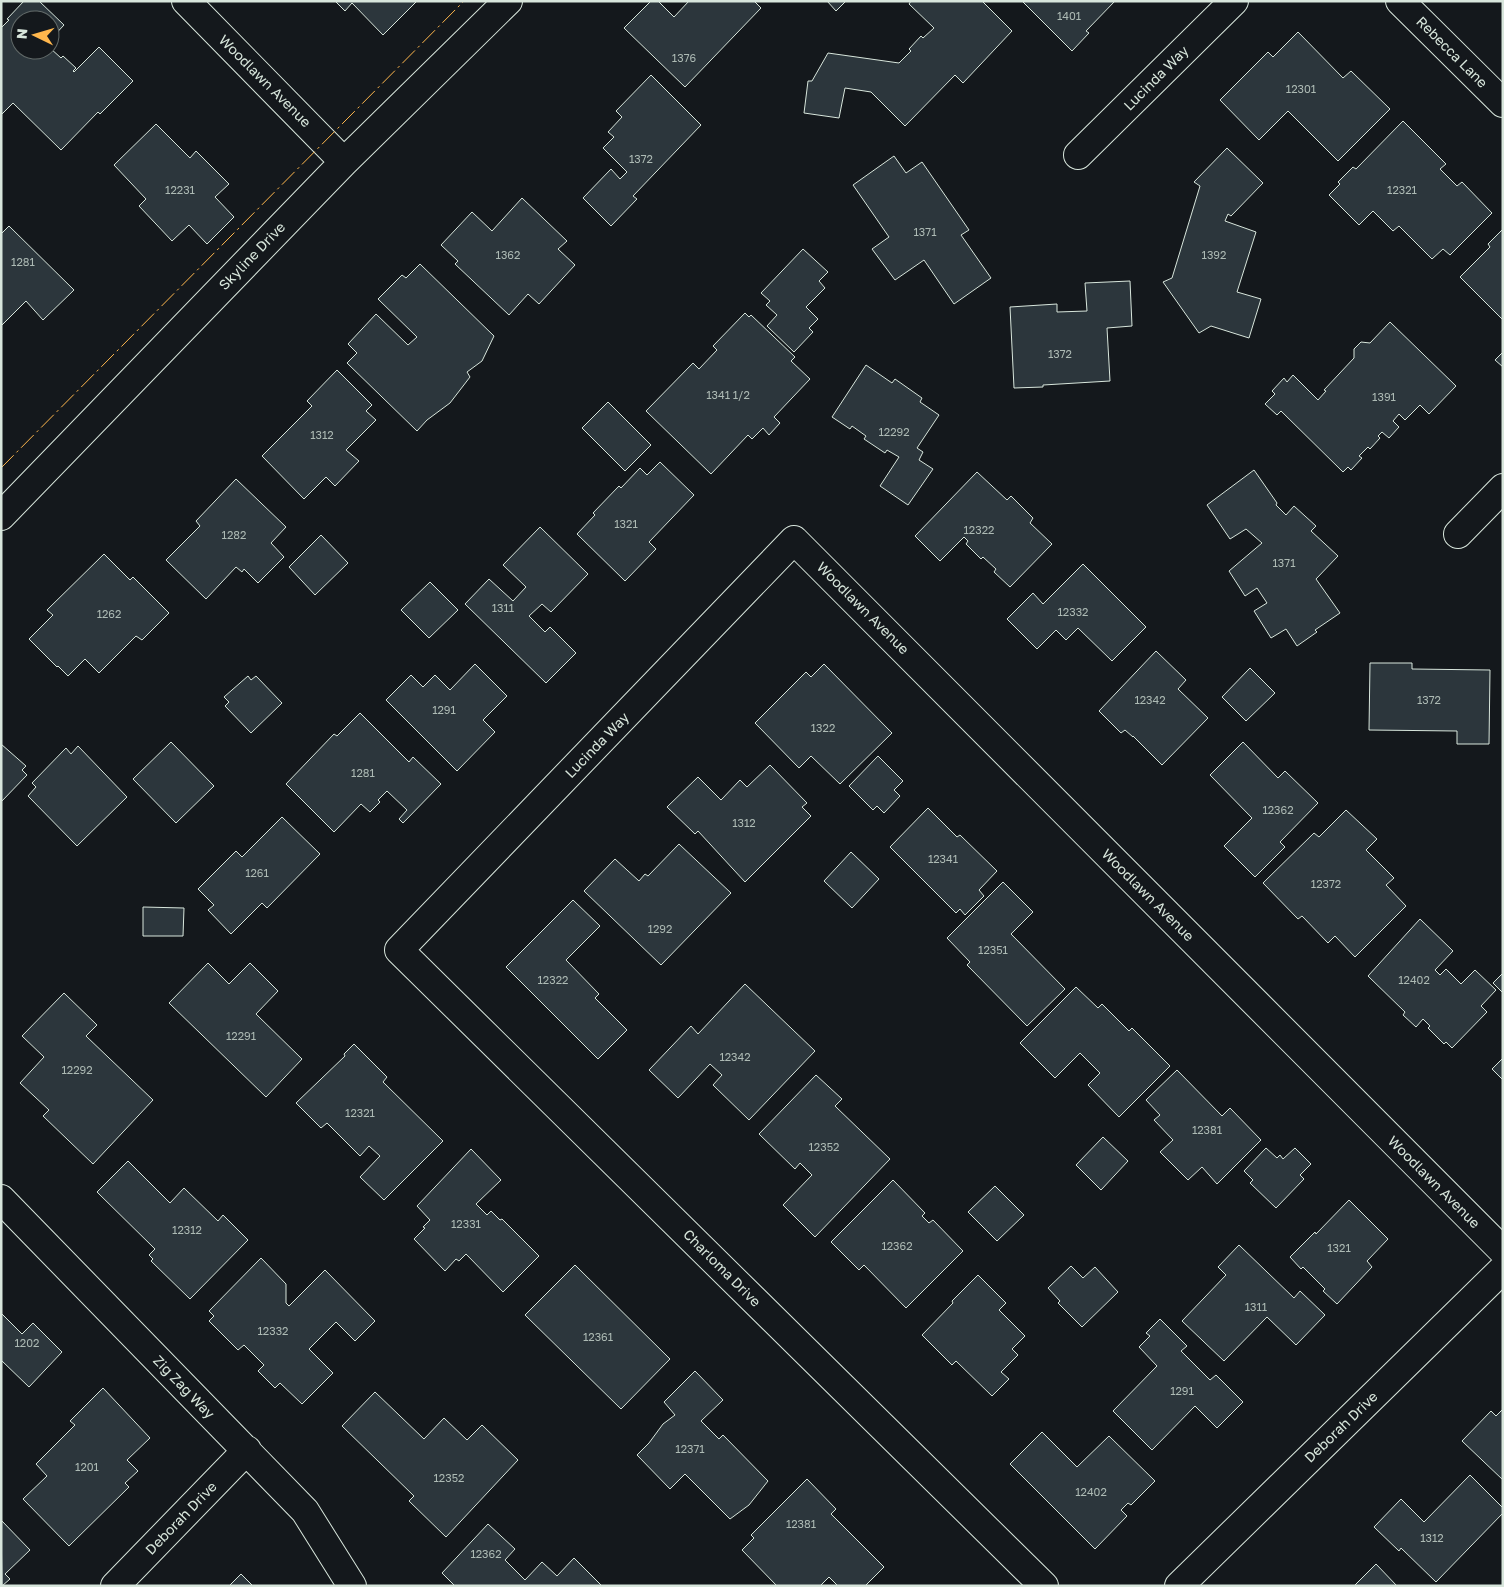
<svg xmlns="http://www.w3.org/2000/svg" width="1504" height="1587" font-family="'Golos Text',sans-serif">
<rect width="100%" height="100%" fill="#14181c"/>
<!-- building -->
<path fill="#2c363c" stroke="#d8e6dc" d="M24 1H39L64 25 50 40V20H20V50H50V48L61 58 63 56 76 68 73 71 74 72 99 47 133 81 100 114 98 112 61 150 13 103 1 115V28L9 20 7 19Z
M335 1H417L383 35 352 3 345 11Z
M651 1H658L674 17 689 1H754L761 8 685 87 624 28Z
M827 1H846L836 11Z
M911 1H982L1012 31 963 83 955 75 905 126 871 92 845 88 839 118 804 113 808 81H812L828 53 899 63 911 51 909 49 921 36 923 38 934 28 909 4Z
M1022 1H1115L1086 31 1089 33 1072 51Z
M1298 32 1343 78 1351 71 1390 109 1338 161 1288 111 1259 140 1220 100 1268 52 1273 57Z
M651 75 701 125 633 196 637 199 611 226 583 198 611 169 620 179 627 172 603 148 614 137 608 132 622 117 616 111Z
M1403 121 1446 164 1440 169 1457 186 1462 182 1492 213 1450 255 1443 249 1432 259 1399 226 1393 231 1373 211 1359 225 1329 195 1340 184 1338 182 1353 167 1356 169Z
M156 124 190 158 196 151 229 184 215 197 234 217 207 244 189 225 172 241 139 206 146 199 114 165Z
M1227 148 1263 183 1231 216 1228 214 1225 221 1256 232 1237 292 1261 299 1249 338 1211 326 1199 333 1163 282 1172 278 1200 186 1194 182Z
M894 156 906 173 922 162 969 230 961 235 991 278 954 304 924 260 895 280 872 249 889 237 853 185Z
M522 198 567 241 558 249 575 265 539 304 528 294 509 315 455 264 458 261 441 245 472 212 492 231Z
M9 226 74 290 43 320 26 301 1 326V234Z
M1503 229V320L1460 277 1490 247 1488 244Z
M803 249 828 272 819 281 825 288 806 307 818 319 809 328 813 332 794 352 767 326 777 315 766 305 770 301 761 293Z
M420 264 494 336 482 361 467 372 470 377 450 403 427 420 417 431 347 363 357 353 348 344 376 314 408 345 417 337 378 299 402 275 406 278Z
M1130 281 1132 326 1107 328 1110 381 1043 385V387L1014 388 1010 307 1057 304V312L1087 311 1085 283Z
M745 313 749 317 751 315 795 357 791 361 810 379 774 417 780 423 769 435 763 428 752 439 748 435 711 474 646 411 693 363 699 369 717 350 713 346Z
M1390 322 1456 386 1429 414 1420 405 1405 420 1399 414 1393 421 1399 427 1389 438 1382 432 1378 436 1380 438 1370 449 1368 447 1359 456 1362 458 1351 470 1348 467 1343 472 1281 411 1277 415 1265 404 1275 394 1272 391 1284 378 1287 382 1293 375 1318 400 1326 391 1324 390 1354 358V349L1361 342 1370 343Z
M1503 352V367L1495 360Z
M866 365 892 383 895 379 922 398 920 402 939 415 917 448 923 452 919 460 933 469 908 505 880 486 899 457 887 450 885 453 864 439 866 436 852 426 850 429 832 417Z
M337 370 372 405 366 411 376 420 346 450 359 461 335 486 326 477 304 499 262 456 312 406 307 401Z
M608 402 651 445 625 471 582 428Z
M660 462 694 495 649 542 656 549 625 581 577 534 595 515 593 513 619 486 621 488 640 468 647 475Z
M1254 470 1277 503 1276 505 1286 515 1294 506 1316 526 1311 531 1338 556 1316 579 1340 613 1315 630 1317 632 1297 646 1286 629 1271 638 1254 611 1267 603 1257 588 1245 596 1229 571 1262 543 1246 529 1230 539 1207 505Z
M977 472 1007 500 1011 496 1033 518 1030 523 1052 544 1010 587 994 572 996 569 983 557 981 559 966 544 968 541 964 537 940 561 915 536Z
M236 479 286 527 271 543 284 557 258 583 244 569 242 572 236 567 206 599 166 560 200 526 196 521Z
M540 527 588 574 551 612 542 604 529 616 545 632 550 627 576 653 546 683 465 604 489 579 513 601 526 587 503 565Z
M321 535 348 563 315 595 289 567Z
M104 554 130 580 133 577 169 613 142 640 136 636 99 673 85 659 68 676 58 666 57 667 29 639 53 615 47 610Z
M1083 564 1146 627 1112 661 1078 628 1066 640 1056 630 1037 649 1007 619 1033 593 1043 604Z
M430 582 458 610 429 638 401 610Z
M1156 651 1186 680 1178 689 1208 718 1162 765 1133 736V737L1125 730 1121 733 1099 711Z
M1370 663H1412V669L1490 670 1489 744H1457V731L1369 730Z
M475 664 507 696 483 720 495 732 457 771 386 700 411 675 423 687 435 675 450 690Z
M824 664 892 733 840 784 811 756 799 768 755 723 806 672 811 677Z
M1250 668 1275 693 1246 721 1222 697Z
M248 676 251 680 256 676 282 703 251 733 225 706 229 702 224 697Z
M360 713 409 762 413 757 441 784 403 823 399 819 407 810 387 791 378 800 380 802 370 812 361 804 334 832 286 784 334 734 337 736Z
M171 742 214 786 176 823 133 779Z
M1243 742 1278 778 1285 771 1318 803 1280 842 1285 847 1255 877 1224 846 1252 818 1210 775Z
M1 744 26 766 22 770 27 775 1 802Z
M78 746 127 797 77 846 28 796 36 787 32 783 66 748 71 754Z
M878 756 903 781 894 790 900 796 884 813 877 806 873 810 849 786Z
M770 765 807 803 802 807 811 816 745 882 698 831 695 834 667 807 698 777 721 800 740 780 747 787Z
M928 808 957 837 960 835 997 871 979 890 984 896 965 915 960 909 956 913 890 847Z
M1346 810 1377 839 1366 850 1394 878 1386 885 1406 906 1355 957 1335 936 1328 943 1302 916 1298 919 1263 883 1314 833 1319 837Z
M282 817 320 854 267 908 262 903 231 934 208 910 214 905 198 889 236 851 242 857Z
M679 844 731 893 661 965 584 891 615 859 639 881 645 874 648 876Z
M851 852 879 879 852 908 824 881Z
M1003 882 1033 912 1011 934 1065 989 1027 1026 967 965 970 962 947 938Z
M573 900 600 926 566 960 599 994 595 998 627 1030 598 1059 506 967Z
M143 907 184 908 183 936H143Z
M1420 919 1453 951 1435 970 1440 975 1446 969 1461 984 1475 970 1496 990 1481 1006 1487 1012 1452 1048 1446 1042 1444 1044 1428 1028 1430 1026 1423 1019 1416 1027 1403 1015 1405 1012 1368 976Z
M208 963 229 984 250 963 278 991 256 1014 302 1059 266 1097 169 1003Z
M1503 973V993L1493 983Z
M745 984 815 1051 749 1120 713 1085 722 1075 710 1064 678 1098 649 1070 691 1026 698 1034Z
M1076 987 1098 1008 1102 1004 1129 1031 1132 1028 1170 1066 1119 1117 1088 1085 1100 1073 1080 1053 1055 1078 1020 1043Z
M64 993 97 1025 86 1036 153 1100 93 1164 43 1116 49 1110 20 1083 44 1057 22 1036Z
M354 1044 387 1077 383 1082 443 1141 384 1200 360 1177 380 1156 369 1146 360 1156 327 1123 321 1128 296 1103 345 1056 344 1054Z
M1503 1058V1080L1492 1069Z
M1177 1070 1222 1116 1230 1108 1261 1140 1217 1184 1202 1167 1188 1180 1160 1152 1173 1140 1154 1120 1160 1115 1146 1100Z
M816 1075 842 1099 835 1106 890 1159 815 1237 783 1205 812 1175 800 1163 795 1169 759 1134Z
M1103 1137 1128 1161 1101 1190 1076 1165Z
M1266 1148 1277 1158 1280 1155 1283 1159 1295 1148 1311 1164 1300 1175 1304 1179 1276 1208 1250 1183 1253 1180 1244 1171Z
M471 1149 501 1180 476 1204 487 1215 491 1211 500 1220 502 1219 539 1256 503 1292 466 1254 459 1261 456 1259 445 1271 414 1239 425 1228 423 1227 430 1220 417 1206Z
M128 1161 170 1203 184 1188 218 1221 223 1215 248 1240 190 1299 151 1261 153 1259 149 1255 155 1249 97 1192Z
M893 1180 925 1213 922 1216 929 1223 933 1220 963 1251 906 1308 864 1265 859 1270 831 1242Z
M995 1186 1024 1215 997 1241 968 1212Z
M1349 1200 1388 1239 1367 1261 1372 1267 1337 1304 1323 1291 1325 1289 1303 1267 1301 1269 1290 1257 1315 1232 1316 1234Z
M1239 1245 1294 1298 1300 1291 1325 1315 1296 1345 1267 1317 1224 1361 1182 1321 1226 1275 1218 1267Z
M261 1258 286 1284V1303L289 1306 325 1270 375 1321 355 1341 336 1322 309 1349 333 1373 302 1404 280 1383 275 1388 258 1371 264 1365 244 1345 238 1350 209 1321 214 1316 209 1311Z
M575 1265 670 1359 621 1409 525 1315Z
M1071 1266 1083 1278 1095 1267 1118 1292 1082 1327 1058 1303 1060 1301 1048 1288Z
M978 1275 1006 1303 999 1310 1025 1336 1012 1349 1018 1355 1001 1372 1009 1379 992 1396 956 1361 952 1365 922 1335 953 1303 952 1301Z
M1 1313 22 1334 33 1323 62 1352 29 1387 1 1360Z
M1160 1319 1187 1346 1181 1351 1210 1380 1216 1375 1243 1402 1217 1428 1195 1406 1152 1450 1113 1411 1157 1366 1139 1347 1150 1336 1146 1333Z
M695 1371 723 1400 701 1421 719 1439 723 1435 768 1481 749 1505 730 1519 685 1474 670 1489 637 1455 649 1443 663 1424 675 1415 664 1402Z
M103 1388 150 1438 127 1460 138 1471 125 1483 129 1487 69 1546 23 1499 47 1476 36 1464 75 1425 70 1421Z
M375 1392 424 1439 444 1418 467 1440 482 1425 518 1460 446 1537 409 1501 414 1496 342 1426Z
M1503 1409V1480L1462 1441 1491 1411 1496 1416Z
M1042 1432 1077 1467 1109 1436 1155 1481 1131 1505 1128 1503 1121 1510 1127 1516 1095 1549 1010 1464Z
M1470 1475 1503 1508V1513L1436 1582 1401 1548 1399 1551 1374 1527 1401 1499 1424 1522Z
M807 1479 836 1509 831 1514 884 1567 865 1586H838L829 1577 820 1586H777L742 1550 754 1538 751 1535Z
M1 1520 30 1550 5 1574 10 1579 2 1586Z
M488 1524 515 1549 505 1560 525 1580 542 1562 557 1576 574 1558 602 1586H455L442 1573Z
M1376 1564 1397 1586H1354Z
M241 1574 253 1586H229Z"/>
<g fill="none" stroke-linecap="round" stroke-linejoin="round">
<!-- minor casing -->
<g stroke="#d8e6dc" stroke-width="30">
<path id="minor" d="M186 1 344 162
M1400 1 1503 103
M1078 155 1234 1
M1 516 344 162 508 1
M1458 534 1503 488
M1 1199 305 1511 352 1586
M115 1586 247 1450
M1044 1586 399 950 794 540 1503 1251
M1179 1586 1503 1269"/>
</g>
<!-- minor -->
<use href="#minor" stroke="#14181c" stroke-width="28"/>
<!-- power -->
<path stroke="#ffb74d" stroke-width="1" stroke-dasharray="18 4 2.5 4" stroke-linecap="butt" d="M1 468 464 1"/>
</g>
<g text-anchor="middle" stroke-width="4" stroke-linejoin="round" paint-order="stroke">
<!-- number labels -->
<g font-size="11" fill="#adbab4">
<text x="1069" y="20">1401</text>
<text x="684" y="62">1376</text>
<text x="1301" y="93">12301</text>
<text x="641" y="163">1372</text>
<text x="180" y="194">12231</text>
<text x="1402" y="194">12321</text>
<text x="925" y="236">1371</text>
<text x="508" y="259">1362</text>
<text x="1214" y="259">1392</text>
<text x="23" y="266">1281</text>
<text x="1060" y="358">1372</text>
<text x="728" y="399">1341 1/2</text>
<text x="1384" y="401">1391</text>
<text x="894" y="436">12292</text>
<text x="322" y="439">1312</text>
<text x="626" y="528">1321</text>
<text x="979" y="534">12322</text>
<text x="234" y="539">1282</text>
<text x="1284" y="567">1371</text>
<text x="503" y="612">1311</text>
<text x="1073" y="616">12332</text>
<text x="109" y="618">1262</text>
<text x="1150" y="704">12342</text>
<text x="1429" y="704">1372</text>
<text x="444" y="714">1291</text>
<text x="823" y="732">1322</text>
<text x="363" y="777">1281</text>
<text x="1278" y="814">12362</text>
<text x="744" y="827">1312</text>
<text x="943" y="863">12341</text>
<text x="257" y="877">1261</text>
<text x="1326" y="888">12372</text>
<text x="660" y="933">1292</text>
<text x="993" y="954">12351</text>
<text x="553" y="984">12322</text>
<text x="1414" y="984">12402</text>
<text x="241" y="1040">12291</text>
<text x="735" y="1061">12342</text>
<text x="77" y="1074">12292</text>
<text x="360" y="1117">12321</text>
<text x="1207" y="1134">12381</text>
<text x="824" y="1151">12352</text>
<text x="466" y="1228">12331</text>
<text x="187" y="1234">12312</text>
<text x="897" y="1250">12362</text>
<text x="1339" y="1252">1321</text>
<text x="1256" y="1311">1311</text>
<text x="273" y="1335">12332</text>
<text x="598" y="1341">12361</text>
<text x="27" y="1347">1202</text>
<text x="1182" y="1395">1291</text>
<text x="690" y="1453">12371</text>
<text x="87" y="1471">1201</text>
<text x="449" y="1482">12352</text>
<text x="1091" y="1496">12402</text>
<text x="801" y="1528">12381</text>
<text x="1432" y="1542">1312</text>
<text x="486" y="1558">12362</text>
</g>
<!-- street labels -->
<g font-size="14" fill="#d8e6dc" stroke="#14181c">
<text transform="translate(1452 52) rotate(45)" y="5">Rebecca Lane</text>
<text transform="translate(1156 78) rotate(-45)" y="5">Lucinda Way</text>
<text transform="translate(265 81) rotate(45)" y="5">Woodlawn Avenue</text>
<text transform="translate(252 256) rotate(-46)" y="5">Skyline Drive</text>
<text transform="translate(863 608) rotate(45)" y="5">Woodlawn Avenue</text>
<text transform="translate(597 745) rotate(-46)" y="5">Lucinda Way</text>
<text transform="translate(1148 895) rotate(45)" y="5">Woodlawn Avenue</text>
<text transform="translate(1434 1182) rotate(45)" y="5">Woodlawn Avenue</text>
<text transform="translate(722 1268) rotate(45)" y="5">Charloma Drive</text>
<text transform="translate(184 1387) rotate(46)" y="5">Zig Zag Way</text>
<text transform="translate(1341 1427) rotate(-44)" y="5">Deborah Drive</text>
<text transform="translate(181 1518) rotate(-46)" y="5">Deborah Drive</text>
</g>
</g>
<!-- border -->
<rect width="1504" height="1587" fill="none" stroke="#d8e6dc" stroke-width="5"/>
<!-- north arrow -->
<g transform="translate(35 35) rotate(275)"><circle r="24" fill="#14181c" stroke="#626a69"/>
<path d="M0-4L9 19L0 12L-9 19Z" fill="#ffb74d"/>
<text y="-8" font-size="14" font-weight="bold" text-anchor="middle" fill="#d8e6dc">N</text>
</g>
</svg>
